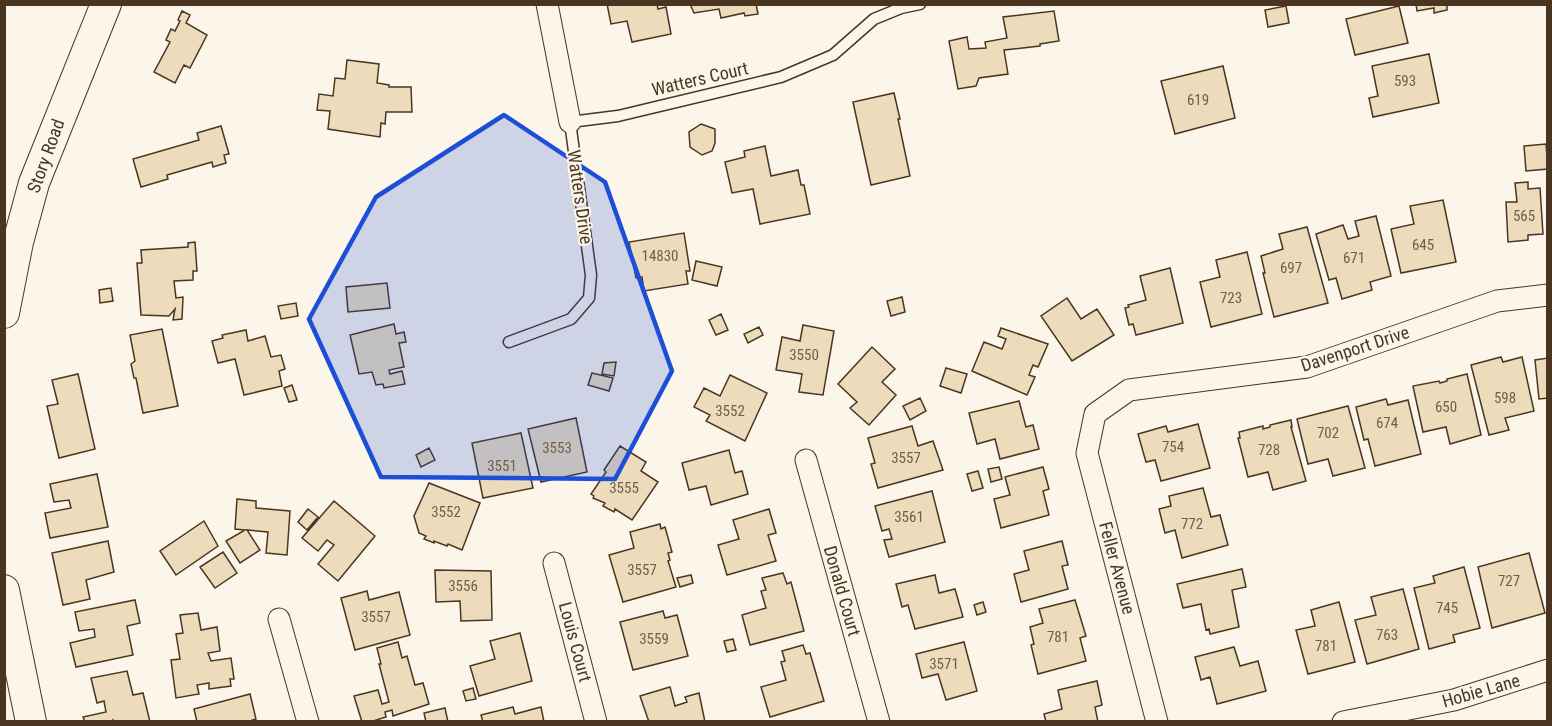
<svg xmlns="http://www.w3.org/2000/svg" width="1552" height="726" font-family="'Roboto Condensed',sans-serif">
<rect width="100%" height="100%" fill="#fbf6e9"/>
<!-- building -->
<path fill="#ecdcbc" stroke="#4a3520" stroke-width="1.5" d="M607 4H657L658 9 666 7 671 34 632 42 627 21 611 24Z
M690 4H756L758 14 745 16 744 13 721 18 719 9 694 13Z
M1416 4H1447V10L1434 13V8L1417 11Z
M1286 6 1289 23 1268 27 1265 10Z
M1399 6 1408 43 1355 55 1346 19Z
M182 11 190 15 186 23 207 35 190 68 184 65 175 83 154 72 170 42 166 40 171 29 175 31 180 21 178 20Z
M1054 11 1059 41 1040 44V46L1004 50 1008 74 979 78 976 86 958 89 949 41 967 37 969 49 986 48 985 42 1007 38 1003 17Z
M1429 54 1439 103 1373 117 1369 98 1378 96 1372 66Z
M347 60 379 64 377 83 389 85V87H411L412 112H386L385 124 381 123 380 137 328 129 330 111 317 110 319 94 333 96 335 78 345 79Z
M1223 66 1235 118 1175 134 1161 81Z
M894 93 900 119H898L910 176 871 185 853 102Z
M701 124 715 129V143L712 151 702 155 690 147 689 132Z
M221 126 229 154 224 155 226 163 213 167 212 162 167 175 168 179 141 187 133 159 199 140 197 133Z
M1546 144 1548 169 1526 171 1524 146Z
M765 146 771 176 798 170 801 185H804L810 214 760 224 753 189 732 193 725 162 745 157 744 151Z
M1528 182V189L1540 188 1543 234 1528 235V240L1508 242 1506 202H1517L1515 183Z
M1443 200 1456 262 1401 273 1391 229 1414 224 1410 206Z
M1376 216 1391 276 1370 282 1372 290 1342 299 1336 278 1329 280 1316 234 1343 225 1348 239 1359 236 1355 221Z
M1307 227 1328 303 1274 317 1263 273H1265L1261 256 1283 249 1279 234Z
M684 233 690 271H686L688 284 644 291 642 277 636 278 629 242Z
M195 242 197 271H193V280L174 281 176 298 183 297 182 319 173 320 175 309 169 316 141 315 137 263H142L141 250 188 247V243Z
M1247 252 1262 314 1211 327 1200 282 1220 277 1216 260Z
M696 261 722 267 717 286 692 280Z
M1170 268 1183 323 1136 335 1133 324 1129 325 1125 308 1129 307 1128 305 1146 300 1140 276Z
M387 283 390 308 348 312 346 287Z
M111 288 113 301 100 303 99 290Z
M902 297 905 312 891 316 887 301Z
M1067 298 1081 319 1097 309 1114 335 1072 361 1041 316Z
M296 303 298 316 281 319 278 306Z
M721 314 728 330 716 335 709 320Z
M394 324 396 334 404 332 406 342 399 343 404 367 389 370 390 374 402 371 405 384 384 388 383 384 376 385 372 372 359 374 350 335Z
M803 325 834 331 823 395 799 392 802 374 776 370 782 337 800 341Z
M759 327 763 335 748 343 744 334Z
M1001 328 1048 344 1038 367 1033 365 1029 375 1035 377 1027 395 972 371 984 342 1002 349 1006 339 998 336Z
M162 329 178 406 143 413 136 378H134L131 364 135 361 130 335Z
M246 330 248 341 265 336 271 357 281 355 285 369 279 371 282 386 244 395 235 359 218 363 212 341 223 338 222 335Z
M872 347 895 369 882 382 896 395 869 425 850 408 857 402 838 384Z
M1501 357 1503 362 1522 357 1534 411 1505 418 1509 430 1489 435 1471 365Z
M1548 358V398L1539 399 1535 360Z
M616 362 614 376 602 374 604 363Z
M946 368 967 374 961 393 940 386Z
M592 373 613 378 609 391 588 385Z
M78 374 95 449 59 458 47 406 58 404 52 380Z
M1467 374 1481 435 1450 444 1446 427 1423 432 1413 386 1439 381 1440 383 1447 381V379Z
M730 375 767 393 745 441 706 421 710 415 694 407 704 388 720 396Z
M292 385 297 400 289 402 284 388Z
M920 398 926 411 910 420 903 406Z
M1386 399 1388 405 1408 400 1421 454 1375 466 1368 439 1364 440 1356 407Z
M1019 401 1026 427 1033 425 1039 449 1000 459 995 439 977 444 969 413Z
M1348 406 1365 468 1333 476 1328 459 1308 464 1297 419Z
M576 418 587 472 541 482 528 429Z
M1291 420 1292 427H1291L1306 481 1273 490 1268 472 1248 477 1238 438H1240L1239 432 1263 426V429L1270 427V425Z
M1198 424 1210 468 1161 481 1155 460 1146 462 1138 434 1166 426 1168 432Z
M912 426 918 446 933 441 943 470 878 488 871 464 875 463 868 438Z
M521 433 533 488 483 498 472 443Z
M620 446 646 462 641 471 658 482 632 520 615 509 614 512 603 506 605 503 593 498 594 496 591 494 606 472 604 470Z
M429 448 435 460 421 467 416 455Z
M729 450 735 473 742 471 748 494 711 505 706 486 689 490 682 463Z
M999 467 1002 479 991 482 988 469Z
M1043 467 1049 489 1043 491 1049 515 1001 528 994 499 1010 495 1005 477Z
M978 471 983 488 972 491 967 474Z
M97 474 108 527 50 538 45 513 71 508 69 500 54 502 50 484Z
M429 483 480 503 462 550 448 544 447 546 434 541V543L424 539 426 536 419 533 414 516Z
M1203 488 1211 517 1220 515 1228 545 1182 558 1175 530 1165 533 1159 509 1171 506 1169 496Z
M932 491 945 542 889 557 884 540 892 539 889 529 882 531 875 506Z
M237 499 256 501V508L290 511 287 555 266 553 268 532 247 530 260 550 240 563 226 541 245 530 235 529Z
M334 501 375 536 338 581 318 564 334 545 327 540 318 551 302 538Z
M308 509 318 517 307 530 298 522Z
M769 509 776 533 768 535 776 561 727 575 718 545 739 539 733 520Z
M204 521 218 546 176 575 160 551Z
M660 524 661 529 665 527 672 552 668 553 670 560 668 561 676 587 623 602 609 555 634 548 630 532Z
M108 541 114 572 86 580 90 599 63 605 52 553Z
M1062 541 1068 565 1062 566 1068 589 1021 602 1014 574 1029 570 1024 551Z
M223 552 237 573 215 588 200 567Z
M1529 553 1545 613 1492 628 1478 567Z
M1464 567 1480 628 1453 635 1455 642 1429 649 1414 588 1435 583 1433 576Z
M1242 569 1246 587 1232 590 1239 627 1210 634 1209 629 1206 630 1201 604 1183 608 1177 584Z
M435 570 491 571 492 620 461 621 460 601 436 602Z
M783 573 787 584 791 582 804 631 750 645 742 615 766 608 761 591 766 590 762 578Z
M691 575 693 583 680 587 677 578Z
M935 575 939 593 955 589 963 617 915 629 908 605 902 607 896 584Z
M1403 589 1419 649 1367 664 1355 620 1376 615 1371 597Z
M367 591 369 600 399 592 410 635 355 650 341 598Z
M135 600 140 623 127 626 133 655 76 667 70 643 95 637 94 629 79 631 75 612Z
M1075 600 1086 636 1080 638 1086 661 1038 674 1031 645 1034 644 1030 627 1043 623 1039 609Z
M983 602 986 612 977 615 974 605Z
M1339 602 1355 662 1308 674 1296 630 1315 626 1311 610Z
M663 611 665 618 677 615 688 656 633 670 620 622Z
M198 613 201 630 217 627 220 651 208 653 211 661 231 658 234 679H230L231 686 209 689V683L197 685 199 694 176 698 171 660 180 659 176 634 183 633 180 615Z
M520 633 532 681 479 696 470 666 495 659 490 641Z
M733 639 736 650 727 652 724 641Z
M398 642 402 658 407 656 415 685 423 683 429 704 393 716 392 710 385 712 386 717 370 722H362L354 696 378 690 382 704 389 702 379 664H381L377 648Z
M964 642 977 691 946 700 938 674 922 678 916 654Z
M803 645 806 654 810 653 824 701 770 717 761 687 786 680 781 662 785 661 782 651Z
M1234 647 1240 666 1258 661 1266 691 1217 704 1210 677 1201 680 1195 657Z
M127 671 133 695 143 693 150 722H114L113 720 112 722H85L83 717 106 712 104 701 97 703 91 678Z
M1097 681 1102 705 1095 707 1098 722H1046L1044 714 1062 709 1058 690Z
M670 687 675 706 687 702 685 697 699 693 705 722H649L640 696Z
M473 688 476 699 466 701 463 691Z
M250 694 256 719 247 722H197L194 709Z
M513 707 515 714 541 707 544 722H483L481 715Z
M445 708 448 722H426L424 713Z"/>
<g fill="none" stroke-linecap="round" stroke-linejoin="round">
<!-- lane casing -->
<g stroke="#4a3520" stroke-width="13">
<path id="lane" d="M509 342 571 319 589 298 591 275 570 122 618 116 781 77 833 55 874 19 901 8 920 4"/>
</g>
<!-- street casing -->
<g stroke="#4a3520" stroke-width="23">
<path id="street" d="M547 4 570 122
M806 460 879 722
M554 563 596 722
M279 619 308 722
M1157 722 1087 453 1095 414 1129 390 1307 367 1497 301 1548 295
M1343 722 1454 700 1548 670"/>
</g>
<!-- secondary casing -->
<g stroke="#4a3520" stroke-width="32">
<path id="secondary" d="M4 313 18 242 34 183 106 4
M4 590 31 722"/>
</g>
<!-- lane -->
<use href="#lane" stroke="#fbf6e9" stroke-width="10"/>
<!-- street -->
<use href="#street" stroke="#fbf6e9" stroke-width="21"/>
<!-- secondary -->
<use href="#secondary" stroke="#fbf6e9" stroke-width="30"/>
</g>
<!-- marked area -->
<path fill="#1d4ed8" fill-opacity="0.2" stroke="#1d4ed8" stroke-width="4.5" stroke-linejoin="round" d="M504 115 605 182 672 371 615 479 381 477 309 319 376 197Z"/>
<g text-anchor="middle" stroke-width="4.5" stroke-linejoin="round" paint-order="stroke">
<!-- number labels -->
<g font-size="15" fill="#725f47">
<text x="1405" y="86">593</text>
<text x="1198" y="105">619</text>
<text x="1524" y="221">565</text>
<text x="1423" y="250">645</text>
<text x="660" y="261">14830</text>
<text x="1354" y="263">671</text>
<text x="1291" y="273">697</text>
<text x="1231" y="303">723</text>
<text x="804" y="360">3550</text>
<text x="1505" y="403">598</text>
<text x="1446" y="412">650</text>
<text x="730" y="416">3552</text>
<text x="1387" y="428">674</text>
<text x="1328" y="438">702</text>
<text x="1173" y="452">754</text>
<text x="557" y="453">3553</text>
<text x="1269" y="455">728</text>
<text x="906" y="463">3557</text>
<text x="502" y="471">3551</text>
<text x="624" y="493">3555</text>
<text x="446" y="517">3552</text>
<text x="909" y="522">3561</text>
<text x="1192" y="529">772</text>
<text x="642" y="575">3557</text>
<text x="1509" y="586">727</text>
<text x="463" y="591">3556</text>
<text x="1447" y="613">745</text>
<text x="376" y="622">3557</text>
<text x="1387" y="640">763</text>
<text x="1058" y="642">781</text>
<text x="654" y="644">3559</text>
<text x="1326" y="651">781</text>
<text x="944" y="669">3571</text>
</g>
<!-- street labels -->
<g font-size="18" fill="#4a3520" stroke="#fbf6e9">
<text transform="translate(700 79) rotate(-13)" y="6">Watters Court</text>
<text transform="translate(46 156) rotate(-70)" y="6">Story Road</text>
<text transform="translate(580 197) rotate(82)" y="6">Watters Drive</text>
<text transform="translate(1355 349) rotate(-18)" y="6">Davenport Drive</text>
<text transform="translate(1117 568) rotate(75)" y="6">Feller Avenue</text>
<text transform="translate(842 591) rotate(74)" y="6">Donald Court</text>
<text transform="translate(575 642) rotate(75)" y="6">Louis Court</text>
<text transform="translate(1481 691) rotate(-16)" y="6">Hobie Lane</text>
</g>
</g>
<!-- border -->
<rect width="1552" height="726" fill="none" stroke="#4a3520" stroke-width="12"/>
</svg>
